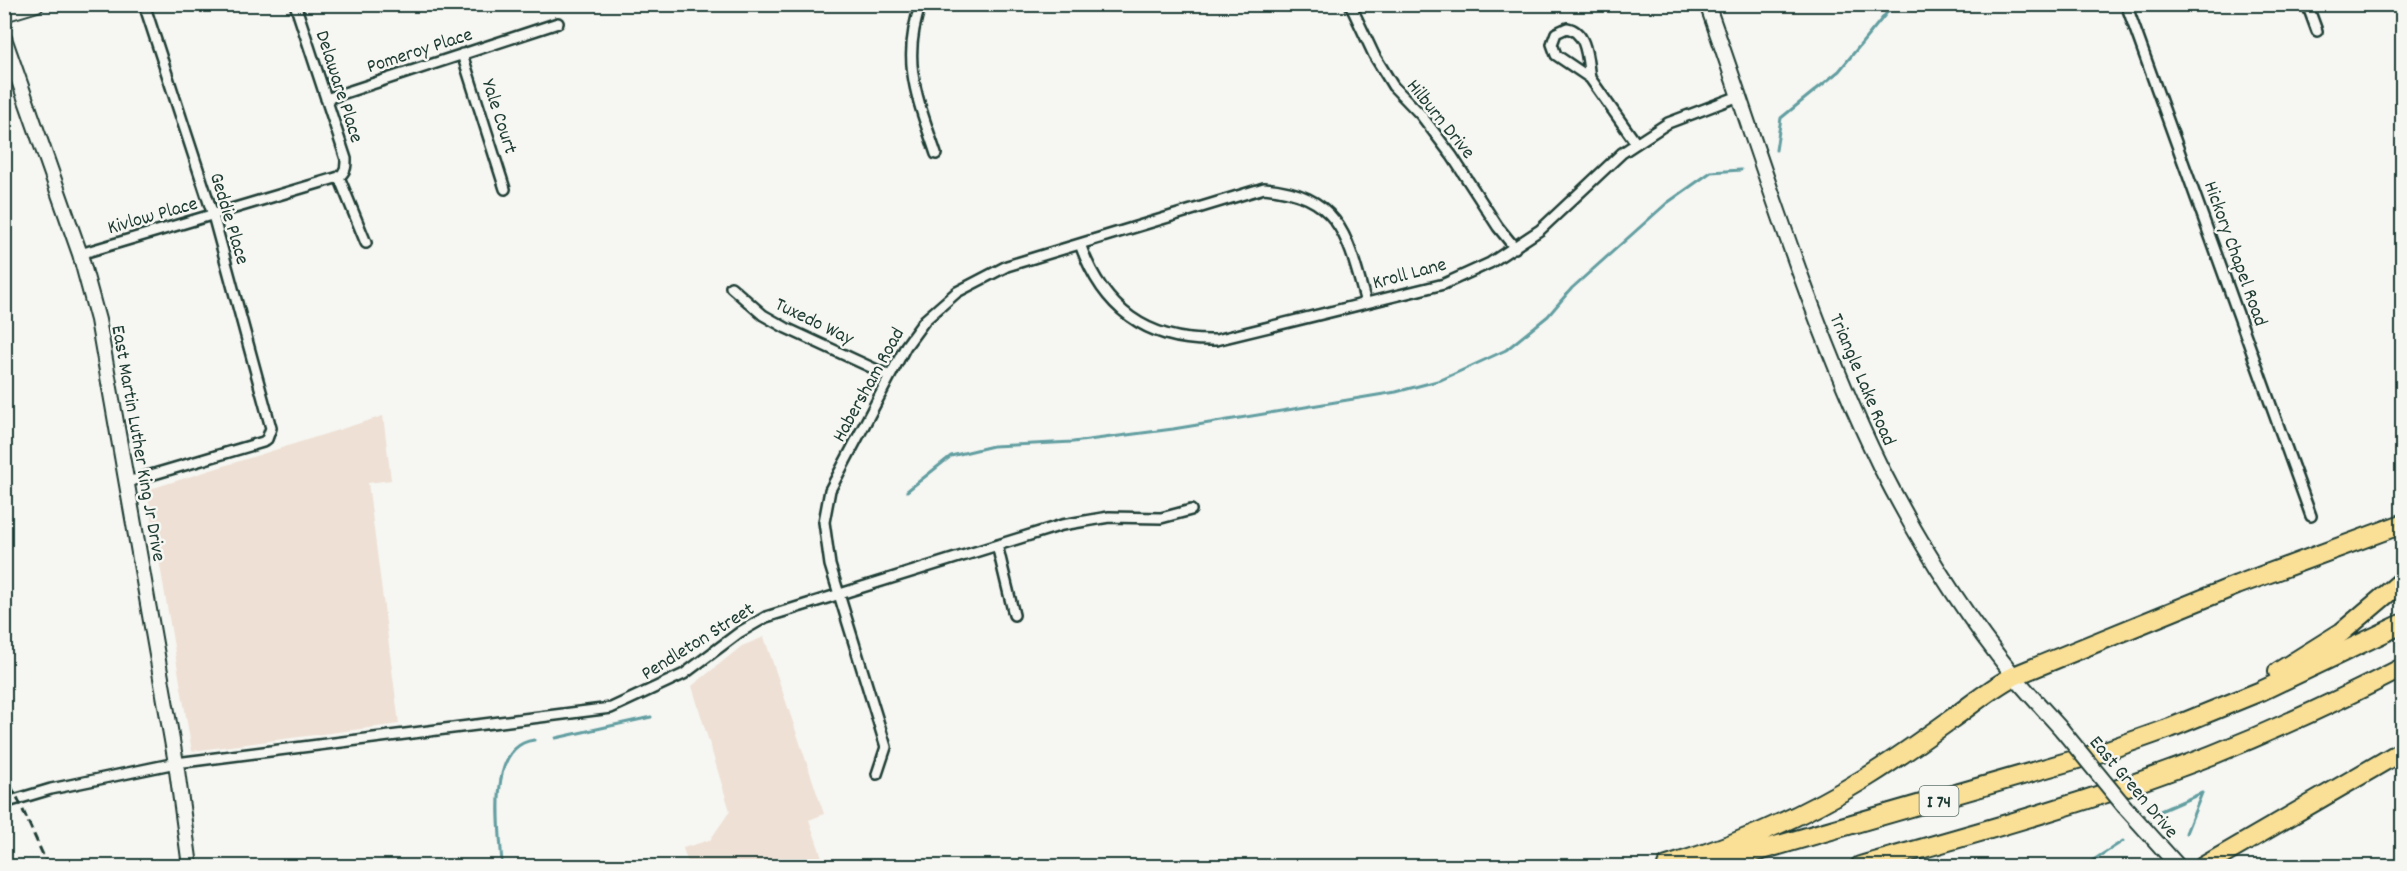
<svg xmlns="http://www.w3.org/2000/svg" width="2407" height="871" font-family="Dekko,sans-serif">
<rect width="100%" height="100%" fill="#f6f6f2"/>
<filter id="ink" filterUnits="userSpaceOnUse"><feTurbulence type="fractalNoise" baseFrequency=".0167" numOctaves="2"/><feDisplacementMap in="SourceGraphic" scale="12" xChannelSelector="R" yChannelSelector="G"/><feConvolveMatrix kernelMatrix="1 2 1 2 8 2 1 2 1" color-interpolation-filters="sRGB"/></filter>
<g filter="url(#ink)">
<!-- built -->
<path fill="#eee0d4" d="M383 416 391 480 368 483 399 724 192 751 147 490Z
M764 637 824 814 809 820 825 866H689L683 848 710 840 730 811 692 686 742 646Z"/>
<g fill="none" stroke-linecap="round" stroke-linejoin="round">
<!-- stream -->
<path stroke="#629ea1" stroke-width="3" d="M1776 150 1781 118 1839 71 1894 4
M907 491 951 456 993 446 1073 442 1173 429 1396 392 1441 380 1506 350 1548 316 1572 288 1667 203 1711 172 1741 170
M556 738 651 717
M2158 812 2202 793
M2186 833 2202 793
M502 866C501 832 485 746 534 740
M2084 866 2123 841"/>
<!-- street casing -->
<g stroke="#1f3d34" stroke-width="14">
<path id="street" d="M921 4C900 61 918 100 936 154
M1350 4 1374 55 1393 86 1421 115 1452 156 1498 227 1515 248
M2126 4 2311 516
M2307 4 2317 31
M462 54 505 189
M1590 78C1587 61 1588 32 1567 28L1556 33 1552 44 1556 55 1590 78 1636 143
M326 99 558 23
M339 177 366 243
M1080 244C1103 309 1147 342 1216 340L1444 284 1490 263 1540 230 1622 153 1668 123 1739 96
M80 254 339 177C346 171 346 167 346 159L295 4
M731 287 763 315 786 328 890 376
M127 482 263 442 267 439 271 428 213 215 144 4
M997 545 1014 615
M877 774 886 747 830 565 824 522 830 490 906 346 925 320 957 292 1007 266 1264 188C1341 195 1348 238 1366 303
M4 803 51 789 176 763 611 708 684 674 740 632 766 617 1062 525 1109 517 1161 518 1191 510"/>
</g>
<!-- secondary casing -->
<g stroke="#1f3d34" stroke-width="18">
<path id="secondary" d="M1707 4C1762 159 1808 318 1880 466 1917 539 1962 612 2014 676 2029 694 2046 712 2062 730
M4 14 37 4
M4 38 80 254 98 320 176 763 190 866
M2125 807 2178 866"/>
</g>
<!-- highway casing -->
<g stroke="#1f3d34" stroke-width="22">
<path id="highway" d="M2278 672 2342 632 2402 581
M1667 866C1737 845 1804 816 1867 777 1898 758 1928 736 1957 715 1976 701 1993 687 2014 676L2237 585 2402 524
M1706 866 2102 752 2170 728 2261 691 2402 624
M1860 866C1978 833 2097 800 2212 755 2277 729 2340 700 2402 668
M2204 866 2402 751"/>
</g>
<!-- street -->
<use href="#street" stroke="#f6f6f2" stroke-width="9"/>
<!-- secondary -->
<use href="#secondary" stroke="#f6f6f2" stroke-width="14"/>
<!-- highway -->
<use href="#highway" stroke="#fadf96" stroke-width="18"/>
<!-- rail -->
<path stroke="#1f3d34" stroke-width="3" stroke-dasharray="9 4.5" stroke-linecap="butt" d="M4 774 18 799 48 866"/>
<!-- secondary-bridge casing -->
<g stroke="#1f3d34" stroke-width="18" stroke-linecap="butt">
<path id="secondary-bridge" d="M2062 730 2125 807"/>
</g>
<!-- secondary-bridge -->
<use href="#secondary-bridge" stroke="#f6f6f2" stroke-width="14"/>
</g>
</g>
<g text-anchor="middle" stroke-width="5" stroke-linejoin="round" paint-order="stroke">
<!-- shield labels -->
<rect fill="#f6f6f2" stroke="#60746d" stroke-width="1.5" x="1919.5" y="786" width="39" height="30" rx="4.5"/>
<g font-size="18" font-weight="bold" fill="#1f3d34">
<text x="1939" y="807">I 74</text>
</g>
<!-- street labels -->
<g font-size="20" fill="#1f3d34" stroke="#f6f6f2">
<text transform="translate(419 49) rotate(-18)" y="7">Pomeroy Place</text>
<text transform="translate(341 86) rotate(72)" y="7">Delaware Place</text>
<text transform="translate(501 116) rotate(72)" y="7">Yale Court</text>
<text transform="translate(1442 118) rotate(51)" y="7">Hilburn Drive</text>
<text transform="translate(152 214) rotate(-16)" y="7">Kivlow Place</text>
<text transform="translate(231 218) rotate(73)" y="7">Geddie Place</text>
<text transform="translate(2237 253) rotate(70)" y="7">Hickory Chapel Road</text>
<text transform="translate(1409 272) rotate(-15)" y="7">Kroll Lane</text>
<text transform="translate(815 320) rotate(26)" y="7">Tuxedo Way</text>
<text transform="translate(1864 379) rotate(67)" y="7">Triangle Lake Road</text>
<text transform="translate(867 384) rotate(-61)" y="7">Habersham Road</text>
<text transform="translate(140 443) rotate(80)" y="7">East Martin Luther King Jr Drive</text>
<text transform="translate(697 640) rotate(-32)" y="7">Pendleton Street</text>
<text transform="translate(2135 786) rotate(50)" y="7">East Green Drive</text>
</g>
</g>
<!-- margin -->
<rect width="2407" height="871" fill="none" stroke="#f6f6f2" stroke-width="24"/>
<rect x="12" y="12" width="2383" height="847" fill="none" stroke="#1f3d34" stroke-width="2" filter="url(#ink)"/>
</svg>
